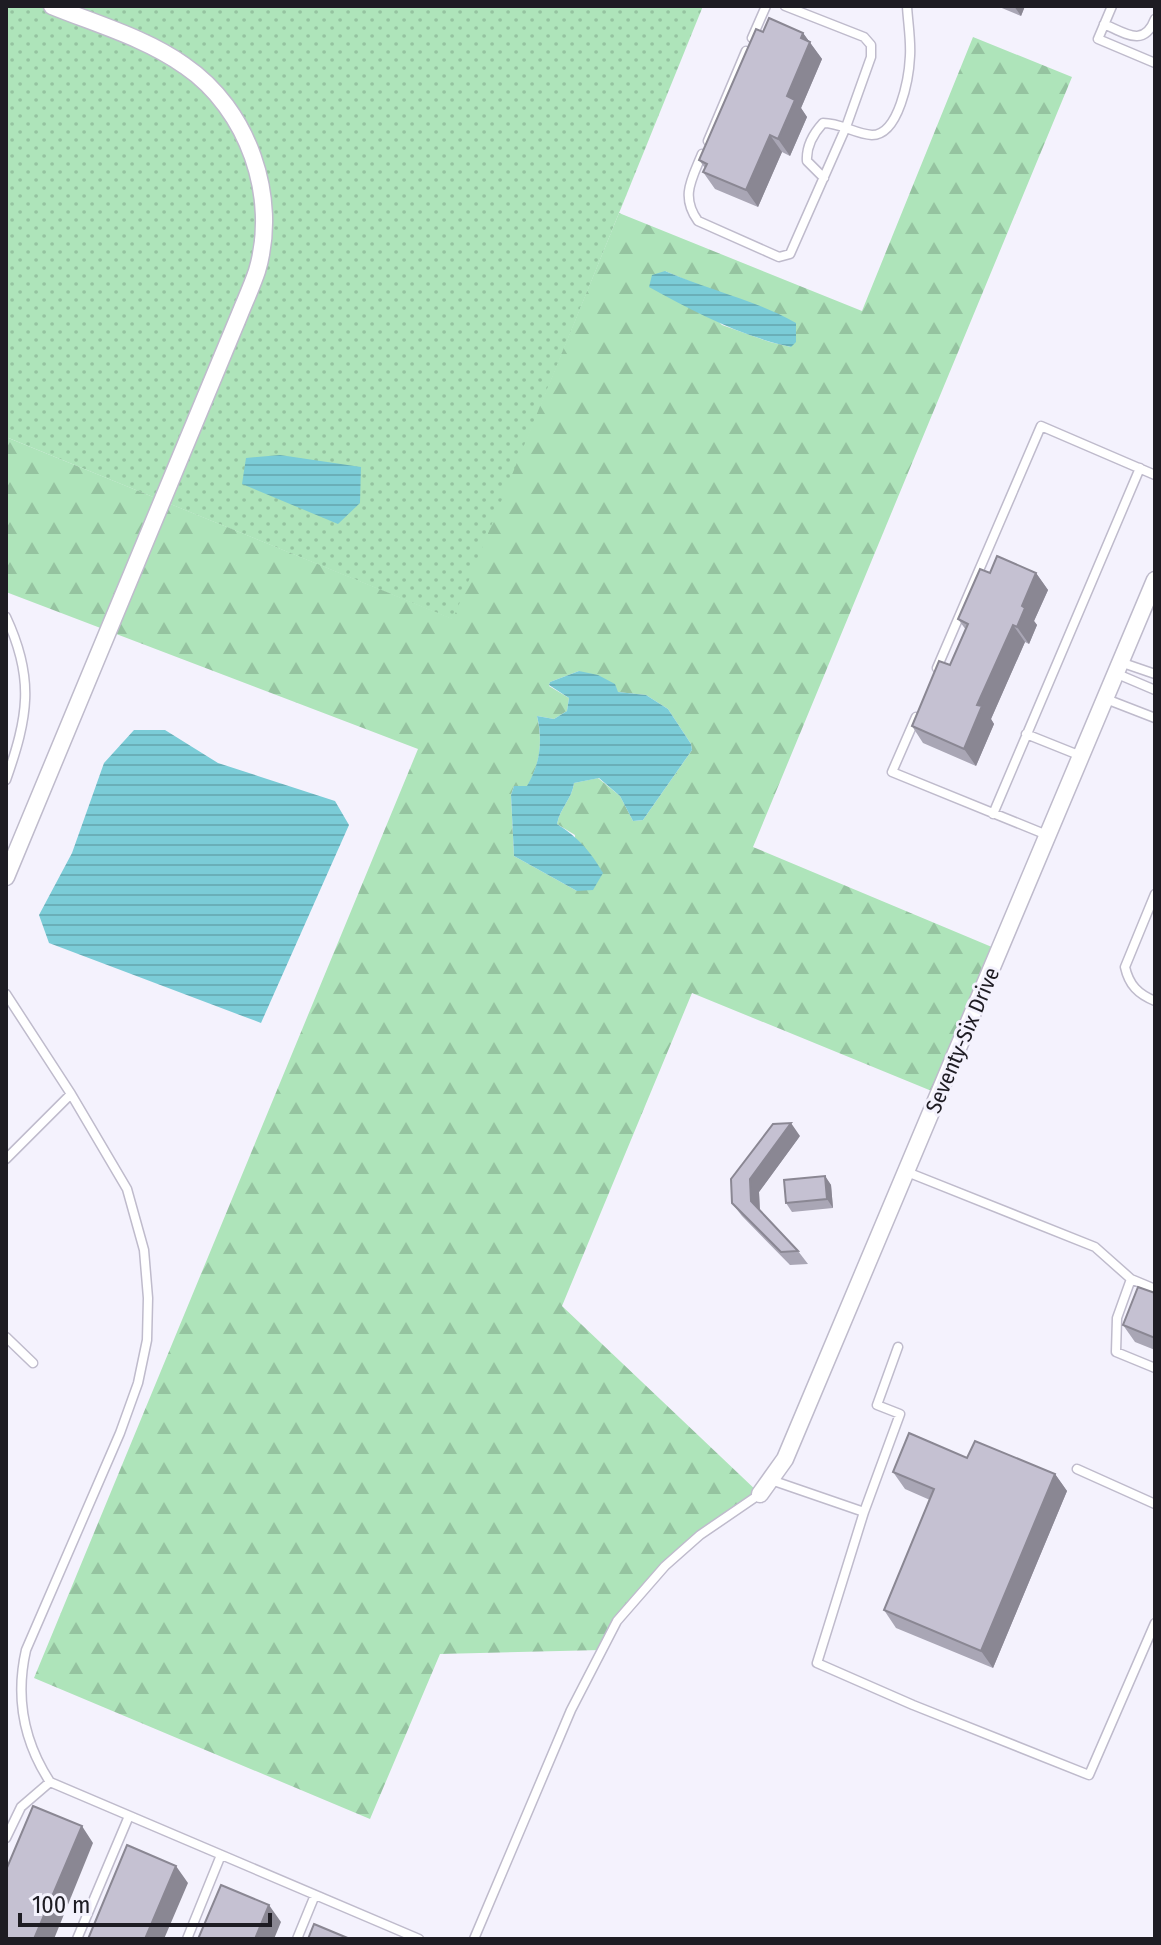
<svg xmlns="http://www.w3.org/2000/svg" width="1161" height="1945" font-family="'Fira Sans Condensed',sans-serif">
<defs>
<pattern id="green-dots" width="8" height="8" patternUnits="userSpaceOnUse" patternTransform="scale(2)"><rect width="8" height="8" fill="#aee4ba"/><path d="M2 2h.1M6 6h.1" fill="none" stroke="#95c3a0" stroke-width="1.8" stroke-linecap="round"/></pattern>
<pattern id="forest-firs" width="22" height="20" patternUnits="userSpaceOnUse" patternTransform="scale(2)"><rect width="22" height="20" fill="#aee4ba"/><path d="M5 1l3.5 6h-7zM16 11l3.5 6h-7z" fill="#95c3a0"/></pattern>
<pattern id="water-rules" width="6" height="5" patternUnits="userSpaceOnUse" patternTransform="scale(2)"><rect width="6" height="5" fill="#7bccd7"/><path d="M0 2.5h6" fill="none" stroke="#6aafb8"/></pattern>
</defs>
<rect width="100%" height="100%" fill="#f4f2fd"/>
<!-- green -->
<path fill="url(#green-dots)" d="M6 6H703L454 620 6 437Z"/>
<!-- forest -->
<path fill="url(#forest-firs)" fill-rule="evenodd" d="M973 37 1072 77 753 847 999 950 939 1094 692 993 562 1306 760 1494 700 1535 638 1595 601 1650 440 1654 370 1819 34 1678 418 749 6 592V437L453 619 619 213 862 311ZM665 271 705 288 791 347 770 342 722 325ZM579 671 617 692 646 695 668 709 691 744 692 750 643 820 633 821 620 796 598 778 574 783C572 799 560 808 557 824L575 835 577 891 514 856 511 795 514 786 527 787C540 764 543 742 537 716L554 719 567 711 569 698 549 686 550 682Z"/>
<!-- water -->
<path fill="url(#water-rules)" d="M665 271C708 290 756 300 796 323V342L791 347C740 336 695 312 649 287L652 275Z
M280 455 361 467 360 503 338 524 242 484 246 458Z
M579 671 598 675 615 684 618 692 646 695 668 709 691 744 692 750 643 820 633 821 620 796 599 778 574 783C572 799 560 808 557 824 578 837 591 852 603 873L593 890 577 891 514 856 511 795 514 786H527C540 764 543 741 537 716L554 719 567 711 569 698 549 685 550 682Z
M134 730H165L218 763 335 801 349 825 261 1023 49 943 39 915 72 853 104 763Z"/>
<g fill="none" stroke-linecap="round" stroke-linejoin="round">
<!-- lane casing -->
<g stroke="#bfbbcc" stroke-width="11">
<path id="lane" d="M1112 6 1098 39 1155 63
M1104 24C1125 33 1144 48 1155 19
M752 38 766 6
M708 141 746 51
M702 154C692 179 680 196 698 221L779 257 790 254 846 127 871 57V45L864 37 785 6
M824 178 807 161C806 146 813 134 823 123 841 123 855 134 872 135 899 135 909 78 910 56 911 40 908 23 907 6
M6 617C35 679 28 717 6 780
M1120 662 1155 674
M937 668 1041 426 1155 475
M1115 673 1155 690
M1106 699 1155 718
M916 717 892 772 1047 835
M1026 734 1081 756
M993 814 1140 468
M1155 894 1125 967C1129 985 1138 994 1155 1001
M6 994 71 1094 127 1189 144 1250 148 1298 147 1340 138 1383 120 1433 26 1650C15 1698 24 1742 50 1782L419 1939
M6 1159 71 1094
M907 1172 1095 1247 1131 1279 1155 1289
M1131 1279 1117 1318 1116 1352 1155 1368
M6 1337 33 1363
M1077 1469 1155 1504
M771 1480 864 1512 817 1663 913 1705 1089 1775 1155 1623
M864 1512 900 1414 877 1405 898 1347
M6 1838 21 1807 50 1782
M77 1939 129 1816
M187 1939 221 1855
M297 1939 315 1895
M474 1939 571 1710 617 1621 665 1566 700 1535 760 1494"/>
</g>
<!-- street casing -->
<g stroke="#bfbbcc" stroke-width="19">
<path id="street" d="M6 877 239 316C245 301 252 286 257 271 279 197 248 109 185 66 146 38 96 24 52 6
M760 1494 785 1459 1155 580"/>
</g>
<!-- lane -->
<use href="#lane" stroke="#fff" stroke-width="8"/>
<!-- street -->
<use href="#street" stroke="#fff" stroke-width="16"/>
</g>
<!-- wall -->
<path fill="#a9a6b5" d="M997 6H1025L1021 16Z
M763 32 803 33 822 59 801 108 807 117 790 156 782 152 758 207 715 189 703 172 705 168 699 160Z
M1036 573 1048 590 1034 621 1037 625 1029 644 1025 642 991 719 994 724 976 766 923 743 912 726 950 665 966 630 958 619Z
M800 1136 759 1192 760 1210 798 1251 808 1264 790 1265 742 1216 732 1203Z
M825 1176 831 1185 833 1208 792 1212 786 1203Z
M1155 1293V1350L1135 1342 1123 1325Z
M967 1458 1055 1474 1067 1491 993 1668 896 1628 884 1610 930 1500 905 1489 893 1472Z"/>
<!-- shaded-wall -->
<path fill="#8a8793" d="M1014 6H1025L1021 16Z
M803 33 822 59 801 108 807 117 790 156 778 139 787 96Z
M770 135 782 152 758 207 746 190Z
M1036 573 1048 590 1034 621 1037 625 1029 644 1017 627 1022 606Z
M1013 625 1025 642 991 719 994 724 976 766 964 749 977 705Z
M791 1123 800 1136 759 1192 760 1214 751 1201 750 1179Z
M825 1176 831 1185 833 1208 827 1199Z
M1055 1474 1067 1491 993 1668 981 1651Z
M82 1826 93 1843 54 1939H34Z
M176 1866 188 1883 164 1939H145Z
M269 1905 281 1922 274 1939H255Z"/>
<!-- building -->
<path fill="#c5c1d2" stroke="#8a8793" stroke-width="2" d="M769 18 803 33 801 38 810 42 787 96 795 100 778 139 770 135 746 190 703 172 707 164 699 160 756 29 763 32Z
M997 556 1036 573 1022 606 1025 608 1017 627 1013 625 977 705 982 706 964 749 912 726 939 661 950 665 968 624 958 619 980 569 990 573Z
M791 1123 750 1179 751 1201 798 1251 781 1252 732 1203 731 1179 773 1124Z
M825 1176 827 1199 786 1203 784 1180Z
M1138 1287 1155 1293V1338L1123 1325Z
M909 1433 967 1458 975 1441 1055 1474 981 1651 884 1610 934 1489 893 1472Z
M33 1806 82 1826 34 1939H6V1870Z
M127 1845 176 1866 145 1939H88Z
M221 1885 269 1905 255 1939H198Z
M314 1924 350 1939H308Z"/>
<g text-anchor="middle" stroke-width="6" stroke-linejoin="round" paint-order="stroke">
<!-- street labels -->
<g font-size="22" fill="#1e1c23" stroke="#f4f2fd">
<text transform="translate(962 1040) rotate(-67)" y="8">Seventy-Six Drive</text>
</g>
</g>
<!-- border -->
<rect width="1161" height="1945" fill="none" stroke="#1e1c23" stroke-width="16"/>
<!-- scale -->
<path d="M20 1913v12h250v-12" fill="none" stroke="#1e1c23" stroke-width="4"/>
<text x="32" y="1913" font-size="24" fill="#1e1c23" stroke="#f4f2fd" stroke-width="6" paint-order="stroke">100 m</text>
</svg>
